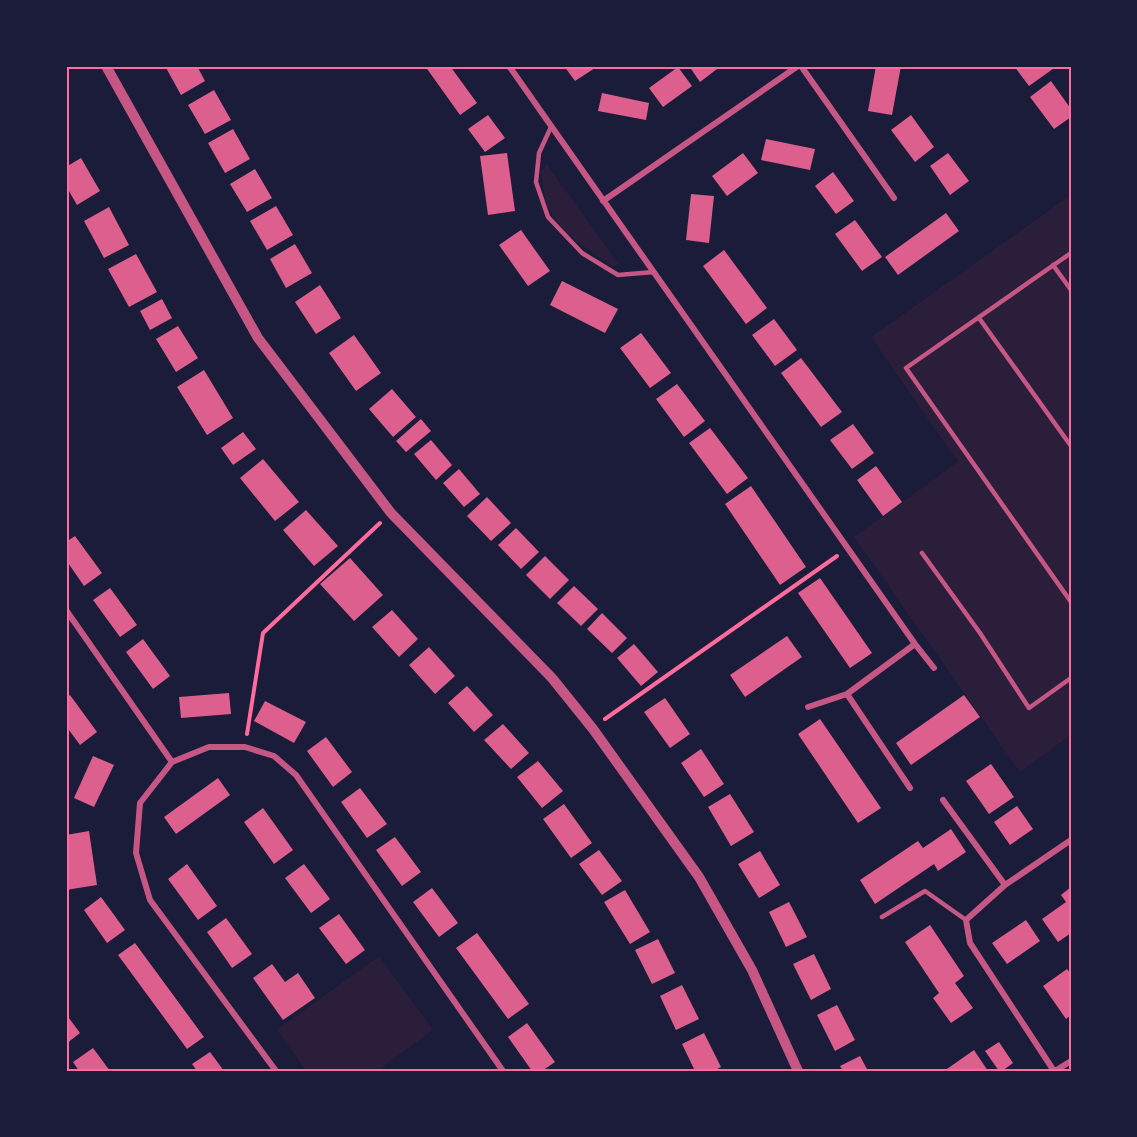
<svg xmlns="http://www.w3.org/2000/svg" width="1137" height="1137" font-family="'Noto Serif',serif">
<rect width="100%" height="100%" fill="#1b1b3a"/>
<!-- green -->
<path fill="#2a1e3b" d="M547 165 618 263 614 267C589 250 558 233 547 204 543 194 543 182 541 172Z
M1071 195V735L1020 772 854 537 958 462 871 337Z
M379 956 433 1030 377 1071H306L277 1030Z"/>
<!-- building -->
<path fill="#dd5f8e" d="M165 66H197L205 81 181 95Z
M425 66H450L477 103 460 115Z
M564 66H593L595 68 575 81Z
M689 66H721L700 82Z
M876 66H901L892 115 868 111Z
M1014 66H1057L1029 86Z
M678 67 692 86 663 107 649 88Z
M1051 81 1071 109V117L1054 129 1030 97Z
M214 90 231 120 205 134 188 105Z
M602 93 649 103 646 120 598 111Z
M488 115 505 138 485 152 468 129Z
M911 115 934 147 915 162 891 130Z
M233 129 250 159 225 173 208 143Z
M766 139 815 149 810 170 761 160Z
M507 153 515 211 488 215 480 156Z
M743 153 758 173 727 196 712 176Z
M948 153 969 181 950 195 930 166Z
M81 158 100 191 77 205 66 186V167Z
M255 169 272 198 247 212 230 184Z
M833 172 854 201 836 214 815 186Z
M691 194 714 196 709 243 686 240Z
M276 206 293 235 267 250 250 221Z
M109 207 129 245 104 258 84 221Z
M946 213 959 231 898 275 885 257Z
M855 220 882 257 862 271 835 234Z
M521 230 550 271 528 286 499 245Z
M295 244 312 273 286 288 270 259Z
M724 250 767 308 746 324 703 266Z
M136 254 157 292 129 307 108 269Z
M562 281 618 309 605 333 550 305Z
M320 285 341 318 316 334 295 302Z
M162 299 172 318 150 330 140 311Z
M774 319 797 350 775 366 752 335Z
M178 326 198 358 176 372 156 339Z
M641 333 671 373 650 388 620 348Z
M354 335 381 373 356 391 329 353Z
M801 358 842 412 821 427 781 373Z
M204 370 233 418 207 435 177 387Z
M677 384 705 421 684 437 656 399Z
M392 389 416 417 393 437 369 409Z
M421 419 431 431 406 452 396 441Z
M853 424 874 453 852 469 830 440Z
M710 428 748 478 727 494 689 443Z
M243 432 256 449 233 465 221 448Z
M431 440 452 465 436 480 414 454Z
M263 459 299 502 275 521 240 478Z
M876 466 902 502 883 516 857 480Z
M459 469 480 494 464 507 443 483Z
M751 486 806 567 780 585 725 504Z
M487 497 511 523 491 541 467 516Z
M306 510 338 546 314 566 283 530Z
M516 528 539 552 521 569 498 545Z
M75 536 102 573 84 586 66 560V542Z
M545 556 569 580 550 599 526 575Z
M350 558 383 595 354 621 320 584Z
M820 578 872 653 850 668 798 593Z
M574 586 598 609 581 626 557 603Z
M110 588 137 625 120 637 93 600Z
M392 610 418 639 399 657 372 627Z
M602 613 627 638 612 653 587 629Z
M787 636 802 657 745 697 730 675Z
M143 639 170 676 153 689 126 652Z
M634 644 658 672 641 686 617 658Z
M429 647 455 676 435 694 409 665Z
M467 686 493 715 474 732 448 703Z
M229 693 231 714 181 718 179 697Z
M70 695 97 732 80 745 66 726V698Z
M964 695 980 717 911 765 896 743Z
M665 698 690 734 670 748 644 712Z
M265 701 306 722 294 743 254 721Z
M820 719 881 808 858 823 798 734Z
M503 724 529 753 511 769 484 740Z
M326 737 352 772 333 787 307 751Z
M701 749 724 784 704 797 681 763Z
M93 756 114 765 94 807 74 798Z
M538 761 563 791 542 808 517 777Z
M991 764 1014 797 989 814 966 781Z
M218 778 230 795 176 834 164 817Z
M360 788 387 824 367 838 341 802Z
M730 794 754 832 731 846 708 807Z
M564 804 592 843 571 858 543 819Z
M1017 806 1033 829 1010 845 994 822Z
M263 808 293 850 274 864 244 822Z
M951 829 966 852 938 871 934 864 875 904 860 880 918 841 923 848Z
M89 831 97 885 66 890V867H69L66 835Z
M395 837 421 872 402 886 376 850Z
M599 850 622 881 602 895 579 864Z
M760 851 780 885 759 898 738 864Z
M187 864 217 906 198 920 168 879Z
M304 864 330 899 311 913 285 878Z
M1071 887V933L1058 942 1042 919 1066 902 1061 895Z
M432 888 458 923 439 937 413 902Z
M625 890 650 932 630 944 604 902Z
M101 897 125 930 107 943 84 910Z
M789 902 807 937 786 947 769 912Z
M339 914 365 950 346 964 319 928Z
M226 918 252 954 232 968 207 932Z
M1026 920 1040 941 1007 964 992 943Z
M930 925 964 976 955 983 973 1008 951 1023 933 998 939 993 905 942Z
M477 933 529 1004 508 1019 456 948Z
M658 939 675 973 652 984 635 950Z
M135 943 204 1037 187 1049 118 955Z
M814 954 831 989 811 1000 793 964Z
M272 964 285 982 298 973 315 998 283 1020 253 978Z
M1067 969 1071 974V1015L1066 1019 1043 986Z
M682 985 699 1019 676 1030 660 996Z
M837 1005 855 1040 835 1051 817 1015Z
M66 1014 80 1033 66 1044Z
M527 1023 555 1062 542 1071H532L508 1037Z
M704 1033 721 1067 713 1071H695L682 1044Z
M999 1042 1013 1063 1002 1071H999L985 1051Z
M93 1048 110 1071H79L73 1062Z
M974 1050 988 1071H944Z
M210 1052 224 1071H197L192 1064Z
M860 1056 868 1071H843L840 1066Z"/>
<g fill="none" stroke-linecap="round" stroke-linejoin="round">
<!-- path -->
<path stroke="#ff6b9d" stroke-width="4" d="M605 719 837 556
M247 734 263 633 380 523"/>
<!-- service -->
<path stroke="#c65784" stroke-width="4.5" d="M551 127 539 153 536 182 548 217 582 253 618 275 654 272
M1071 253 906 368 1071 602
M1053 265 1071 290
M979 318 1071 446
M922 553 980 633 1029 708 1071 678
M882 917 925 891 966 920"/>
<!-- minor -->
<path stroke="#c65784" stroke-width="6" d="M509 66 915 644 934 668
M801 66 894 198
M603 201 798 66
M66 610 172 762
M847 694 915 644
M808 707 847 694 910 788
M943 800 1005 885
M276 1071 150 900 136 853 140 803 172 762 209 747H245L274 756 296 775 503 1071
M1054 1071 970 943 966 920 1005 885 1071 840
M1055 1071 1071 1061"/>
<!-- tertiary -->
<path stroke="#c65784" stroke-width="10" d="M106 66 258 338 391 513 552 678 593 729 699 877 752 970 798 1071"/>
</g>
<!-- border -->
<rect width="1137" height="1137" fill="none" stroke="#1b1b3a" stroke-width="135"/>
<rect x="68" y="68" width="1002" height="1002" fill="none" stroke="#ff6b9d" stroke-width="2"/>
</svg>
